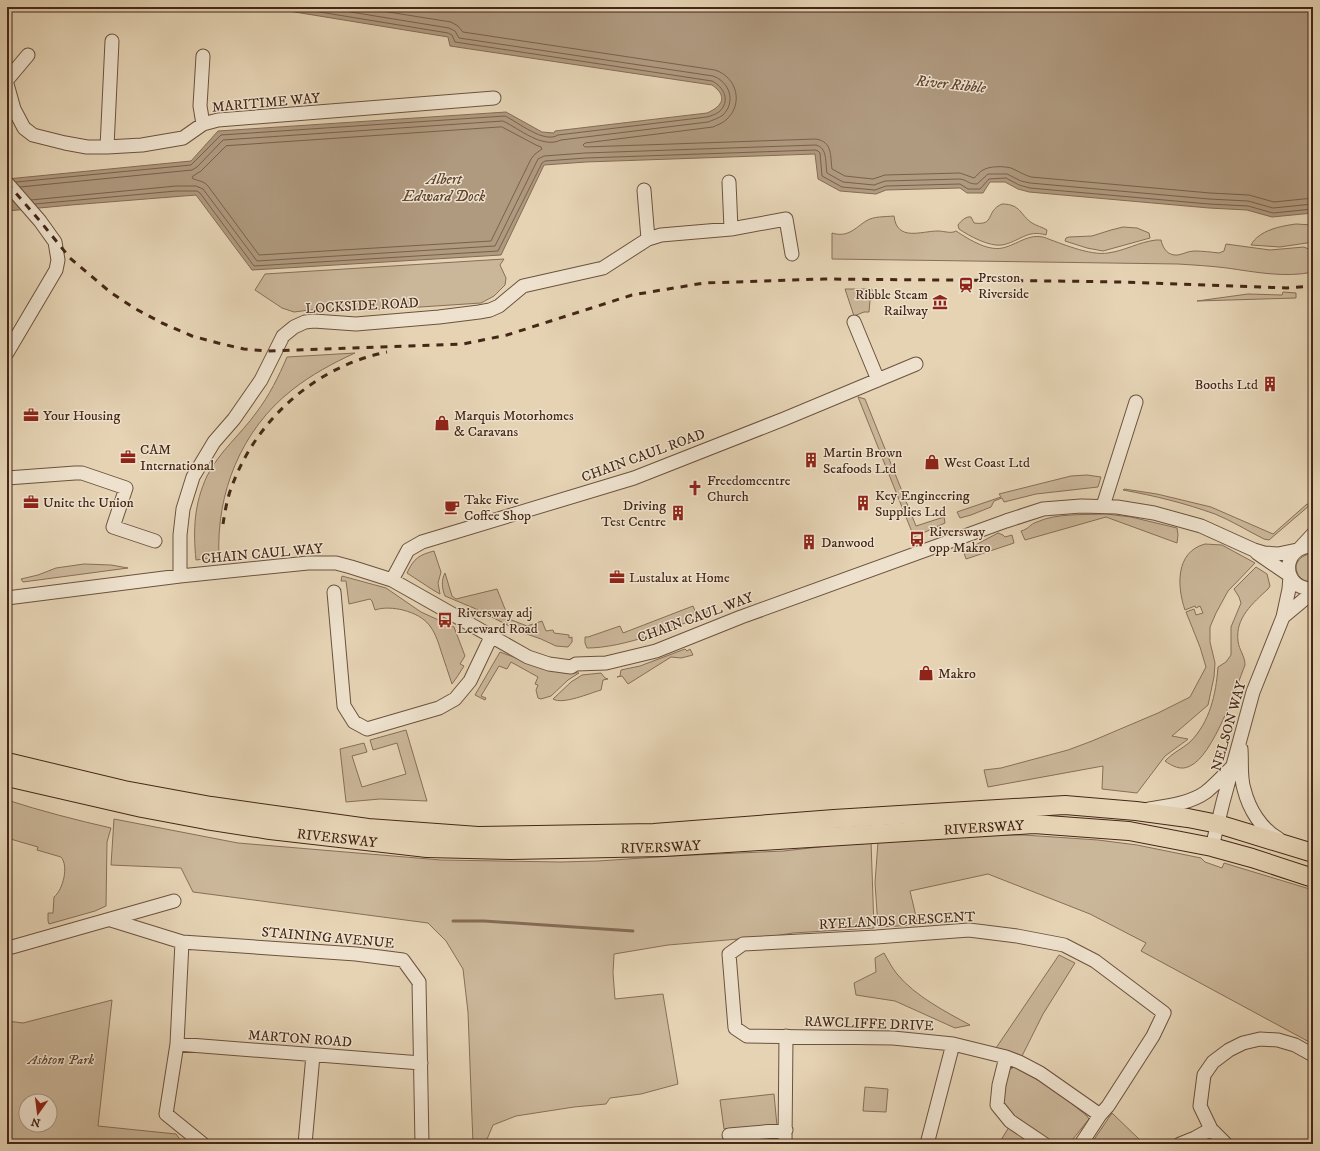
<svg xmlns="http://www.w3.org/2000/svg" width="1320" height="1151" font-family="'IM FELL DW Pica',serif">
<rect width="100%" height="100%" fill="#e5d3b4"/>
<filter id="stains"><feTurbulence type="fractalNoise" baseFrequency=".005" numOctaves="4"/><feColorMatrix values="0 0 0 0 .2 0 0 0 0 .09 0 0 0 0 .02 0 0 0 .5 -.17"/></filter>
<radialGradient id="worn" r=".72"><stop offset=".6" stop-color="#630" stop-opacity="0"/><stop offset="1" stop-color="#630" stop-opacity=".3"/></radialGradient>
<!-- green -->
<path fill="#cab699" stroke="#886e58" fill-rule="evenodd" d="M1002 204C1021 204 1020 215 1032 223 1037 226 1042 227 1047 230L1046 235C1027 229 1019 242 1002 245 990 247 969 236 959 229L958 225C961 221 966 216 971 217L974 223C996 226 985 211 1002 204Z
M894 216C897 242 921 231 938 231 944 231 951 234 956 231 970 240 990 253 1006 247 1019 243 1029 234 1043 237 1060 243 1090 256 1108 253 1124 251 1139 242 1156 240H1161C1163 249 1168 256 1178 255 1184 254 1188 251 1194 251 1202 251 1211 252 1219 253L1224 251 1226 244 1270 250 1304 247 1313 251V272C1285 278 1255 272 1227 268 1211 266 1194 265 1178 264L832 259V233C848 238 855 228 866 221 874 216 884 217 894 216Z
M1296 224 1313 225V242L1280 247 1251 245C1259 230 1281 226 1296 224Z
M1123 227 1137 228 1149 233 1150 238 1103 251 1087 248 1065 241 1066 238 1069 237 1092 236 1111 230Z
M504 259 500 265 506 278 505 285 494 296 481 303 390 309 340 310 318 309 294 312 282 308 255 290 265 274Z
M845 289H872V300H870L869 312H864L854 316Z
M1283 292 1296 293V298L1197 301 1248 294 1282 295Z
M355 353C333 363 311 375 292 390 241 430 216 493 219 557L196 560C193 530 194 504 207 476 219 452 241 434 256 413 269 396 279 376 287 357Z
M858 397 865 399 916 526 944 517 945 523 914 537Z
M1087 475 1101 477 1098 487 1036 494 1004 502 1002 498 994 501 991 507 971 515 960 518 957 512 1001 497 999 494 1071 476Z
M1124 489 1157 494 1211 507 1273 534 1307 504 1310 505 1269 540 1264 539C1248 531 1232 521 1215 514 1184 503 1156 496 1123 490Z
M1106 514 1131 517 1177 528 1178 535 1177 543 1106 517 1025 540 1021 531C1029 529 1030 524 1037 522 1056 513 1085 515 1106 514Z
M998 533 1003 535 1005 537 1012 535 1014 543 966 559 964 553 966 550Z
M1205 544 1222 545 1255 563 1228 591 1216 613 1210 627V642L1215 663 1214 677 1208 705 1172 736 1188 739 1187 740 1165 756 1137 793 1102 789 1103 766 988 787 984 770 1001 768 1068 750 1092 741 1158 713 1190 697 1206 667 1200 647 1186 612 1194 609 1196 615 1203 613 1200 606 1196 608 1195 606 1185 610C1177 587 1175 552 1205 544Z
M434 551 441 572 438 583 440 594 433 590 407 573C414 558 419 555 434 551Z
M1309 554 1313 555V581C1303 583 1296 576 1296 566 1298 559 1302 556 1309 554Z
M84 564 111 565 128 568 23 582 21 579 38 575 56 568Z
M1256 567 1267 574 1270 586 1268 589C1253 603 1235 618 1238 641 1239 650 1245 656 1245 665 1236 688 1213 756 1190 766 1181 771 1172 766 1165 761 1172 753 1182 749 1190 742 1210 722 1216 694 1218 667L1226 662 1231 655V627L1241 603 1239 597 1234 589Z
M445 573 452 596 456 599 497 589 509 619 527 626 542 621 546 631 553 630 554 633 569 635V638L572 637V642L568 647 556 646 541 639 521 632 476 609 445 596C442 589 441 580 445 573Z
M342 576 386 588 421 612 454 627 465 656 460 664 464 666 457 677 452 684C448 673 445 662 441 651 434 628 428 617 403 610 394 608 384 607 375 610L372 601 370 599 349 604 346 581H341Z
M693 606 696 613 708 609 706 615C672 628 624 648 587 648L585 643V637H588L620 626 623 633Z
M685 649 687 651 690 649 693 655 681 658 671 657 628 684 622 676 617 677 620 676 621 670 640 666Z
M500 652 551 671 579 673 568 680 551 696 541 699 538 698 536 690 538 685 535 684 538 677 511 662 507 669 499 666 481 696 486 698 485 700 475 695Z
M601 673 605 678 608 679 603 680 601 690C590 693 563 705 553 699L571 682 582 675Z
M406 730 427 801 380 799 346 802 340 749 364 743 367 752 352 756 362 787 406 774 397 743 373 750 370 740Z
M7 800C41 811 76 820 111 828L107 842 106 906 95 911 49 924 48 921V913H53L54 897C63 890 69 866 61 857L37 850 38 847 7 838Z
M114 819 238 843 441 860 560 862 598 861 672 856 784 851 871 841 874 928 793 933 774 936 668 945 614 954 613 973 615 999 663 994 678 1084 641 1094 610 1098 606 1104 574 1107 516 1116 493 1125 485 1144H473L468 1012 463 969 446 941 428 923 193 892 181 868 111 865Z
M979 835H1024L1098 840 1137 845 1201 858 1205 862 1222 868 1224 863 1313 890V1044L1141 951 1146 943 1090 914 988 874 910 891 918 925 878 927 875 883 878 842Z
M884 953C888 960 892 968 897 974 915 996 946 1012 970 1025L955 1028 895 1001 856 995 854 983 876 972 875 958Z
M1059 955 1075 963 1043 1014 1022 1056 1009 1051 996 1048Z
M112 1000 98 1126 176 1134 183 1144H7V1021L23 1023ZM26 1101H50V1125H26Z
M1014 1067 1054 1089 1087 1116 1089 1119 1069 1144H1054L1037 1136 1010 1116 1000 1101 1006 1072Z
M865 1087 888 1089 886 1112 863 1111Z
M774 1094 777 1126 724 1129 720 1100Z
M1112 1113 1140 1140 1125 1141 1116 1144H1091Z
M1009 1127 1035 1144H1006L1001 1140Z
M775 1136 779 1139V1144H736L735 1139Z"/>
<!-- water -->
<path fill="#af997f" stroke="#856b55" d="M264 7H1313V213L1272 217 1247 210 1209 208 1029 192 1018 189 1005 182H990L983 193H967L960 188 886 190 876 194 840 191 818 179 815 154 586 162 544 165 501 255 252 270 196 195 71 205 7 211V179L191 161 218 131 506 112 542 132 554 133 555 131 707 113C723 106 728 96 712 85L450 46 448 37Z"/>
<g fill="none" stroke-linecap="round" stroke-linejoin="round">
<!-- shore -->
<path stroke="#7a604b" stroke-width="1" d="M357 7 451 22 458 26 463 32 715 70C737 77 744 104 726 120 723 123 717 125 713 127L585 143 583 145 585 147 816 139C833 142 830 156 832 169L845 176 873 179 885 175 960 173 974 178C977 176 979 172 983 170 989 166 1004 166 1011 168 1018 171 1024 175 1031 177L1210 193 1249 195 1274 202 1313 198
M502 127 536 145 541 147 542 149 535 154 531 159 491 241 259 255 208 186C203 180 196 181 192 178L193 176 201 171 226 146Z
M16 182 191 165 221 135 505 116C518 122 544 144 558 135L707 117C711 116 716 114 719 112 731 101 724 87 712 81L455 42 452 35 448 33 289 7
M20 187 192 170 197 167 223 140 503 121C520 129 542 149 561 140L708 122C713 120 719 118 723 115 736 102 730 82 713 76L459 38 455 31 449 28 320 7
M31 200 176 186H196L203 189 257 261 495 246 538 159 544 156 585 153 816 145C828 148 825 163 827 173L843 182 874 185 885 181 960 179C968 180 967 184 977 184L988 174H1007L1021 181 1030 183 1209 199 1248 201 1273 208 1313 204
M35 204 176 191H197L200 193 254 266 498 251 542 163 545 161 586 158 815 150 818 151 820 153 822 176 842 187 875 190 886 186 960 184 968 189H980L989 179 1006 178 1019 185 1030 188 1209 204 1248 206 1273 213 1313 209"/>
<!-- stream -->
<path stroke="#856b55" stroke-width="3" d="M453 921H484L633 931"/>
<!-- minor casing -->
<g stroke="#6d523e" stroke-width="15">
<path id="minor" d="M203 56 200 106 203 124
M7 80 28 55
M7 84 14 109 24 128 33 135 65 143 87 147H107L142 145 183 138 203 124 218 120 494 98
M107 147 112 41
M729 182 731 229
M7 183 40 221 55 242 58 260 56 270 7 353
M644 190 648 239
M854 322 878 380
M7 478 75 473H82L126 488 113 527 155 541
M1103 506 1136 402
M1313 546C1280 546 1281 590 1313 589
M1300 548 1313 534
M1257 553 1289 575
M180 576V535L183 509 193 477 214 442 234 419 261 380 283 336 294 327 305 322 314 321 356 324 439 317 479 312 490 310 499 306 523 286 603 268 648 239 661 235 731 229 786 219 792 254
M392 580 408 550 422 542 634 478 784 419 916 364
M334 592 344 706 354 722 367 729 439 708 455 699 470 681 491 637
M7 598 180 576 308 563H336L351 567 392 580 528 657 549 664 571 667 576 664 606 663 656 651 741 617 1006 521 1043 509 1081 506 1117 507 1154 513 1201 526 1254 550 1264 553 1278 554 1297 550
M1283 617 1313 592
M1241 749C1242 762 1240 777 1244 789 1249 809 1261 829 1279 839
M1149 809C1168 806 1191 803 1206 792 1215 785 1223 776 1231 768
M1212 847 1223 802 1253 692 1283 617 1289 589 1290 576
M111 920 182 942 177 1044 166 1114 203 1144
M182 942 356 954 403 960 419 982 422 1144
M7 948 12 947 174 901
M177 1044 421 1063
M1006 1057 999 1085 997 1105 1010 1121 1044 1144
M1211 1129 1226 1144
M729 1135 786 1130
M305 1144 313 1055
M785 1144 786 1036
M927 1144 953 1044
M1081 1144 1100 1115 1108 1106 1153 1036 1164 1013 1095 961 1064 945 1017 936 969 930 876 937 743 944 729 954 735 1028 747 1036 893 1038 953 1044 1006 1057 1019 1062 1040 1073 1100 1115
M1180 1144 1195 1138 1211 1129 1200 1106 1204 1075 1213 1062 1229 1050 1243 1043 1260 1039 1278 1040 1295 1045 1313 1055"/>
</g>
<!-- highway casing -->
<g stroke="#452717" stroke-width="20">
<g id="highway">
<path d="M7 762 124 790 211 806 368 828 478 836 654 833 834 819 1065 805 1136 811 1188 818 1218 824 1313 853"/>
<path id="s1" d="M7 777 142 808 206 820 270 830 427 848 511 850 664 847 1034 824 1129 831 1212 847 1252 858 1313 878"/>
</g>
</g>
<!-- minor -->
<use href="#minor" stroke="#eee2ce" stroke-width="13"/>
<!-- highway -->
<use href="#highway" stroke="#e5d3b4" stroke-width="18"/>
<!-- rail -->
<path stroke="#452717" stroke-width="3" stroke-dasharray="7 7" stroke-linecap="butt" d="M7 183 40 221 70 258 110 292 134 308 162 323 192 336 218 343 244 349 268 351 463 344 507 335 632 295 704 283 824 279 1056 281 1121 282 1287 288 1313 286
M223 524C225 512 227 498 232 486 257 418 317 366 387 352"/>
</g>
<!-- icons -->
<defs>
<g id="station-bare" transform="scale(1.2)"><path d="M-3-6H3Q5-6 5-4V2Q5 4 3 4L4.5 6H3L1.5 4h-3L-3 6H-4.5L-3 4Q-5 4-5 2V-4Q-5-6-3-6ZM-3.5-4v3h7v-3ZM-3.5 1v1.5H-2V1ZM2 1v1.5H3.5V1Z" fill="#8f2418" stroke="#eee2ce" stroke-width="2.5" paint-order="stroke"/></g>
<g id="museum-bare" transform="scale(1.2)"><path d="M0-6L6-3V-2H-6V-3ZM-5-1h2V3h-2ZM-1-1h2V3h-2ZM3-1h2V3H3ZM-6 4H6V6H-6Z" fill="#8f2418" stroke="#eee2ce" stroke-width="2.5" paint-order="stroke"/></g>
<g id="building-bare" transform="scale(1.2)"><path d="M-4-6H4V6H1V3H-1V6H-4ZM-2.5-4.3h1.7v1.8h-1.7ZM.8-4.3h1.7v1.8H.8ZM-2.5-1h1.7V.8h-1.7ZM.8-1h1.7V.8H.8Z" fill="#8f2418" stroke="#eee2ce" stroke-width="2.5" paint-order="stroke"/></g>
<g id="office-bare" transform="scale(1.2)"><path d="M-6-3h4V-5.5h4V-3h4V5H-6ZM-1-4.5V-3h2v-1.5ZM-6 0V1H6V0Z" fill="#8f2418" stroke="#eee2ce" stroke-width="2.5" paint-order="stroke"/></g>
<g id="shop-bare" transform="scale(1.2)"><path d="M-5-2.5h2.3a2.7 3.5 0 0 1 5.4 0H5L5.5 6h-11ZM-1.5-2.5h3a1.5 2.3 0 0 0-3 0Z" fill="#8f2418" stroke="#eee2ce" stroke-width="2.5" paint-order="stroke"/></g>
<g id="church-bare" transform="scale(1.2)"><path d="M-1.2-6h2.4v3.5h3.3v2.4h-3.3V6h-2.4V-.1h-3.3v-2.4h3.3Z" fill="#8f2418" stroke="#eee2ce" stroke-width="2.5" paint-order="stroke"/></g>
<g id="cafe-bare" transform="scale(1.2)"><path d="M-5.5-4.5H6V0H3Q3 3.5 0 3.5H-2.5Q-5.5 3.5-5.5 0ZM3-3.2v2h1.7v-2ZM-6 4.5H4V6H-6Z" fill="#8f2418" stroke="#eee2ce" stroke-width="2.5" paint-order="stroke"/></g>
<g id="bus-bare" transform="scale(1.2)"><path d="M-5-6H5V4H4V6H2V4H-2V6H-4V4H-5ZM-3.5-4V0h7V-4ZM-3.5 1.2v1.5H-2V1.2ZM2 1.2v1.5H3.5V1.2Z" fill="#8f2418" stroke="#eee2ce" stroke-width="2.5" paint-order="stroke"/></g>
</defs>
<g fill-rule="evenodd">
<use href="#station-bare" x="966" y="285"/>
<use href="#museum-bare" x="940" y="302"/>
<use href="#building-bare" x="1270" y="384"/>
<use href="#office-bare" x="31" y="415"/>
<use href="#shop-bare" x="442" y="423"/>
<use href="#office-bare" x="128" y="457"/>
<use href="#building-bare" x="811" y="460"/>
<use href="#shop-bare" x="932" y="462"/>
<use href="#church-bare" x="695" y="488"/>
<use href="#office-bare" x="31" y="502"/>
<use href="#building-bare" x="863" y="503"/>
<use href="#cafe-bare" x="452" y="507"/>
<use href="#building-bare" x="678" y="513"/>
<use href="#bus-bare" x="917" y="539"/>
<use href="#building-bare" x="809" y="542"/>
<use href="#office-bare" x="617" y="577"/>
<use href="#bus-bare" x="445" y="620"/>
<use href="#shop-bare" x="926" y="673"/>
</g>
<g text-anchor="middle" stroke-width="3" stroke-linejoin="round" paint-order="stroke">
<!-- street labels -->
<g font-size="14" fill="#452717" stroke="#eee2ce">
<text transform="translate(266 102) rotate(-5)" y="5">MARITIME WAY</text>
<text transform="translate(362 305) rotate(-3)" y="5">LOCKSIDE ROAD</text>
<text transform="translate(643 455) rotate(-20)" y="5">CHAIN CAUL ROAD</text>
<text transform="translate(262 553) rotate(-5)" y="5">CHAIN CAUL WAY</text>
<text transform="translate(695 617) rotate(-20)" y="5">CHAIN CAUL WAY</text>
<text transform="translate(1228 726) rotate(-74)" y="5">NELSON WAY</text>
<text dy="5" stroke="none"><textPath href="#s1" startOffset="984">RIVERSWAY</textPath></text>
<text dy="5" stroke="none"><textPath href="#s1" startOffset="336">RIVERSWAY</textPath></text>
<text dy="5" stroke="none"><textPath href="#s1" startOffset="660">RIVERSWAY</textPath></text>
<text transform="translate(897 920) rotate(-3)" y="5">RYELANDS CRESCENT</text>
<text transform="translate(328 937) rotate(5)" y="5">STAINING AVENUE</text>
<text transform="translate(869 1023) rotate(2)" y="5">RAWCLIFFE DRIVE</text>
<text transform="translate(300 1038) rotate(4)" y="5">MARTON ROAD</text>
</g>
<!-- poi labels -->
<g font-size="14" fill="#452717" stroke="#eee2ce" text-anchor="start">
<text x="978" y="282">Preston<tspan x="978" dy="16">Riverside</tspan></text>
<text x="928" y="299" text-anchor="end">Ribble Steam<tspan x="928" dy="16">Railway</tspan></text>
<text x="1258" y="389" text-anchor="end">Booths Ltd</text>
<text x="43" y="420">Your Housing</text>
<text x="454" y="420">Marquis Motorhomes<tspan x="454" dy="16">&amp; Caravans</tspan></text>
<text x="140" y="454">CAM<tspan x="140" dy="16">International</tspan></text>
<text x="823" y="457">Martin Brown<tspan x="823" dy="16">Seafoods Ltd</tspan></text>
<text x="944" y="467">West Coast Ltd</text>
<text x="707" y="485">Freedomcentre<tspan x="707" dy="16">Church</tspan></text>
<text x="875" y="500">Key Engineering<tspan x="875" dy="16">Supplies Ltd</tspan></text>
<text x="464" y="504">Take Five<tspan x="464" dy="16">Coffee Shop</tspan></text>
<text x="43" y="507">Unite the Union</text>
<text x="666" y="510" text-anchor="end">Driving<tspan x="666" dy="16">Test Centre</tspan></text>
<text x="929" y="536">Riversway<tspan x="929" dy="16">opp Makro</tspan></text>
<text x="821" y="547">Danwood</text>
<text x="629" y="582">Lustalux at Home</text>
<text x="457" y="617">Riversway adj<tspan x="457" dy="16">Leeward Road</tspan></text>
<text x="938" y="678">Makro</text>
</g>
<!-- park labels -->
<g font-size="14" font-style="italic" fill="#604431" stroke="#eee2ce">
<text x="61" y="1064">Ashton Park</text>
</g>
<!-- water labels -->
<g font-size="15" font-style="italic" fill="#604431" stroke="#eee2ce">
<text transform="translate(951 84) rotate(6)" y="5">River Ribble</text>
<text x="444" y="184">Albert<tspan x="444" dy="17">Edward Dock</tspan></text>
</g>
</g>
<!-- margin -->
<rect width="1320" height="1151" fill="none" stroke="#e5d3b4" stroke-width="24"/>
<rect x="8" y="8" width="1304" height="1135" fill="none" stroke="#452717" stroke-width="2"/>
<rect x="12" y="12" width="1296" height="1127" fill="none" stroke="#452717"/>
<!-- north arrow -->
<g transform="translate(38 1113) rotate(194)"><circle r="19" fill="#eee2ce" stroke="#aa9785"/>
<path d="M0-3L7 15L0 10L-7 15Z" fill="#8f2418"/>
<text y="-6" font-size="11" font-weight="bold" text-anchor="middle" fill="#452717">N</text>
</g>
<rect width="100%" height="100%" filter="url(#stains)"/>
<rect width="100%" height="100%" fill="url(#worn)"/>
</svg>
